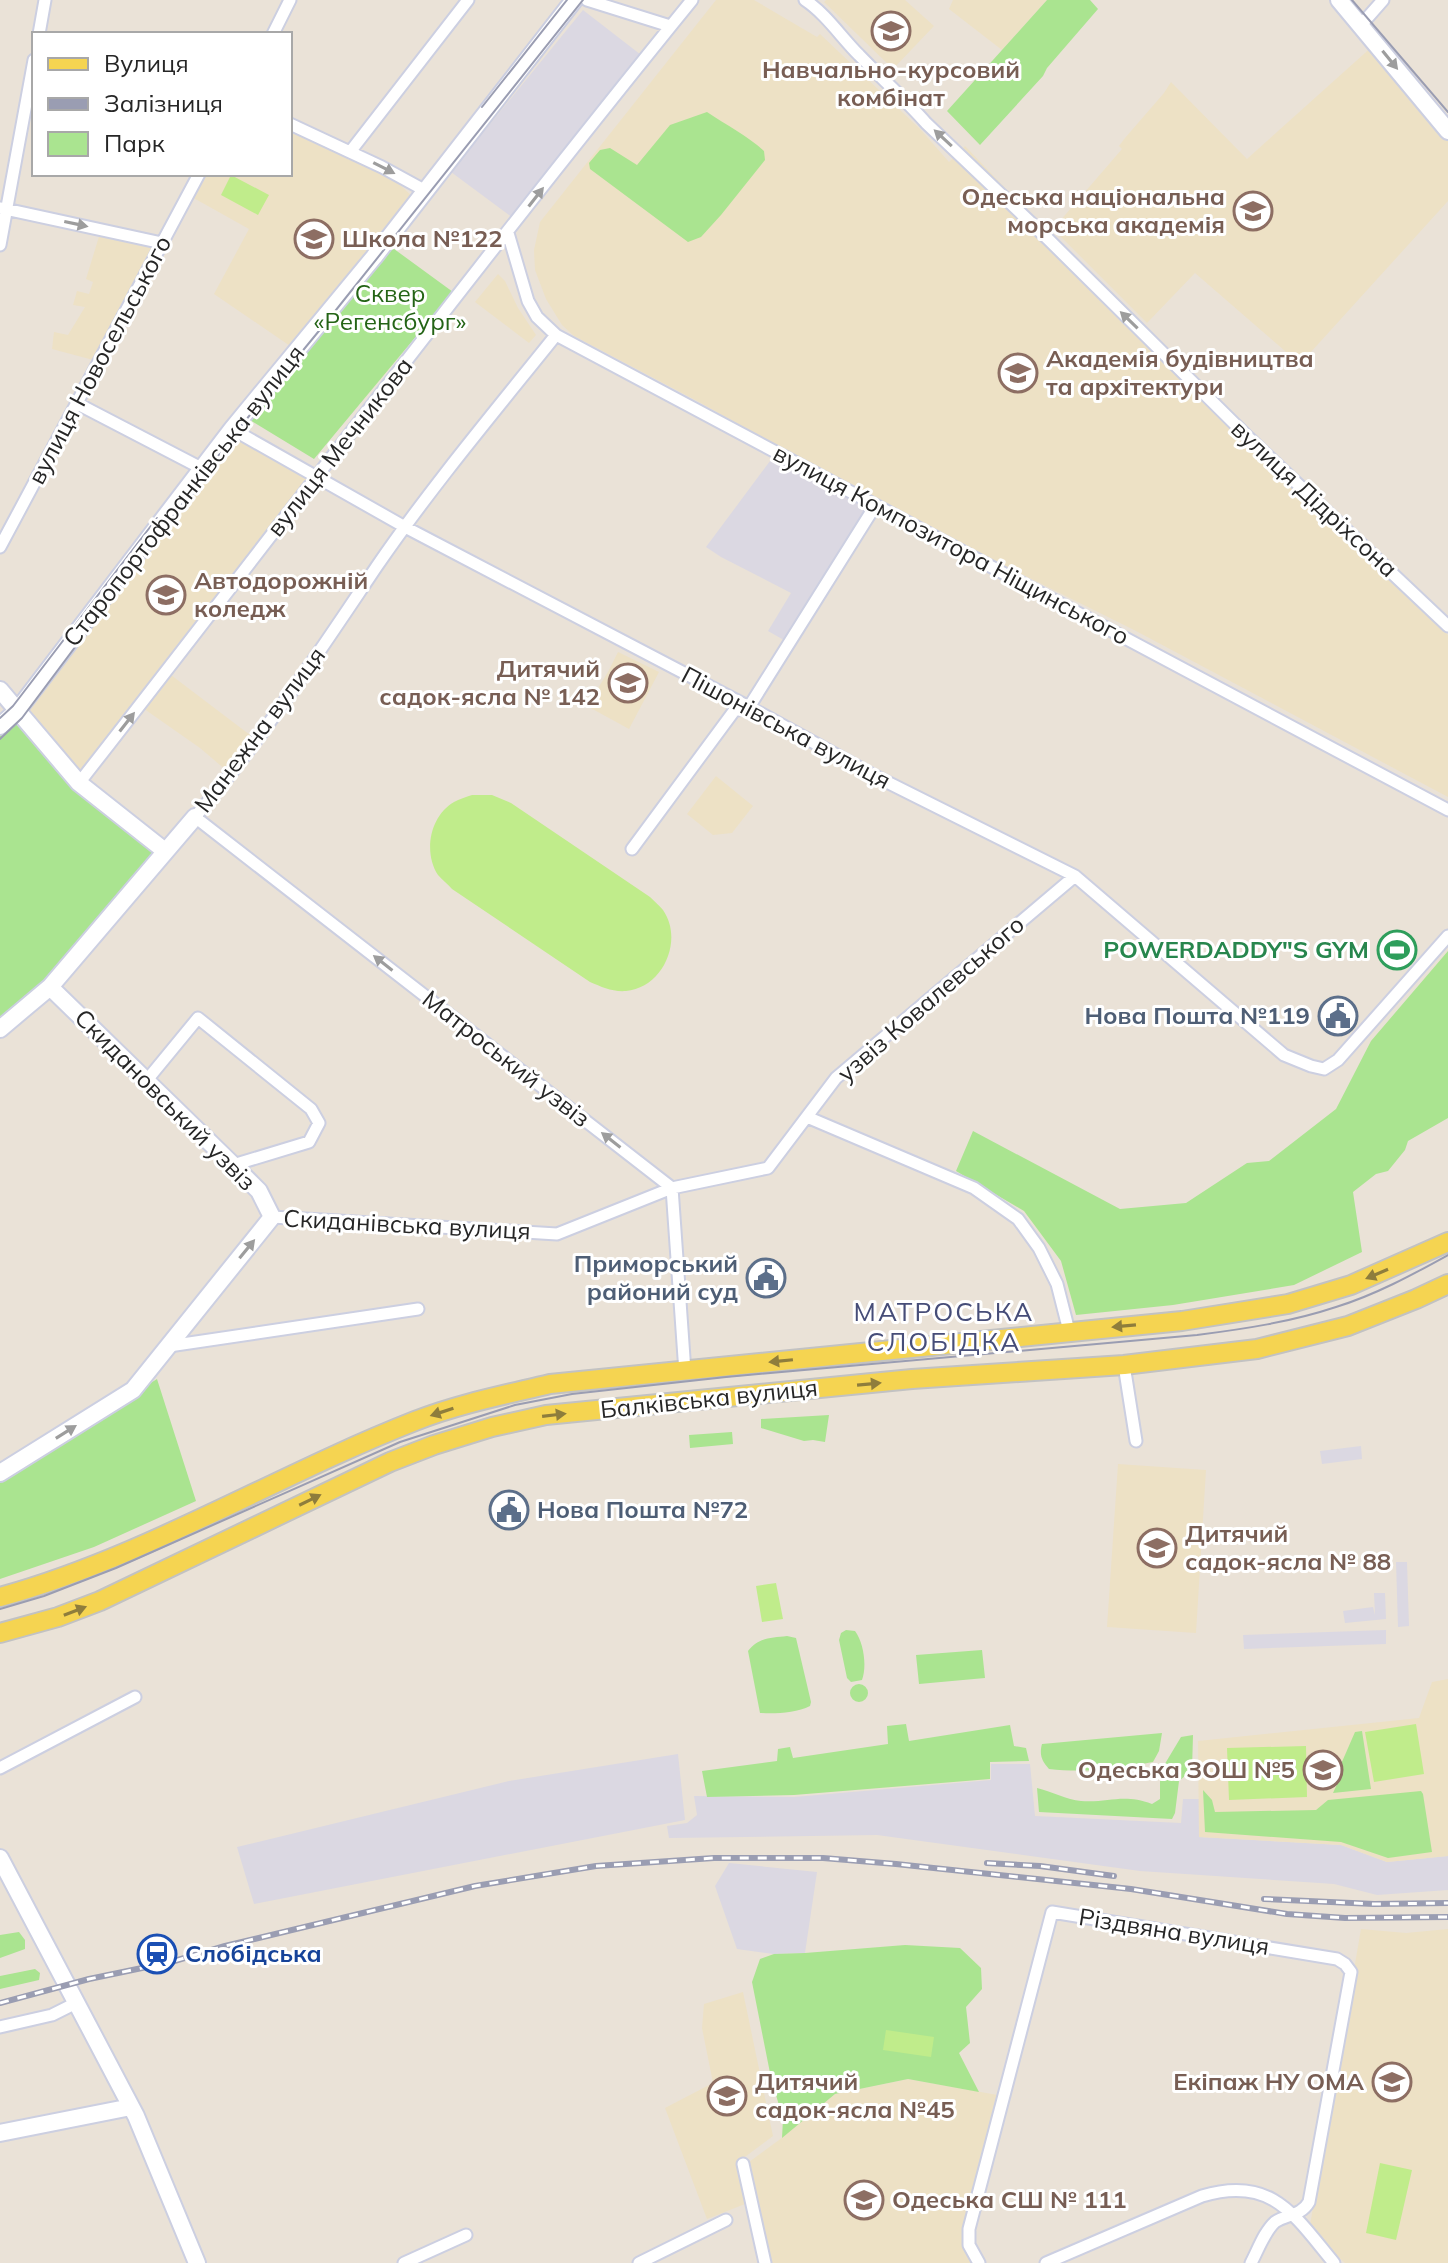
<svg xmlns="http://www.w3.org/2000/svg" width="1448" height="2263" font-family="Mulish,sans-serif">
<rect width="100%" height="100%" fill="#eae2d7"/>
<!-- industrial -->
<path fill="#dbd8e2" d="M583 10 645 58 517 221 451 172Z
M776 453 875 506 789 643 768 631 791 593 721 557 706 547Z
M1361 1446 1362 1459 1322 1464 1320 1451Z
M1396 1562H1407L1409 1626 1398 1627Z
M1374 1593H1385L1386 1619 1345 1623 1343 1611 1373 1607 1375 1615Z
M1386 1630V1644L1244 1649 1243 1635Z
M678 1754 685 1820 254 1904 237 1847 509 1781Z
M991 1764H1030L1035 1816 1181 1823 1183 1799H1199V1837L1341 1845 1387 1862 1448 1856V1890L1377 1895 1334 1884 1140 1871 877 1835 669 1838 667 1826 687 1823 697 1815 694 1796 794 1797 991 1780Z
M729 1863 817 1872 805 1953 774 1954 737 1949 715 1886Z"/>
<!-- education -->
<path fill="#ede1c5" d="M716 0H754L817 37 820 34 920 129 949 162 965 146 1251 446 1285 478V480L1290 482 1368 556 1448 635V797L1136 631 800 464 802 460 699 402 574 336 562 325 546 299 535 270 534 250 540 222Z
M826 0H905L934 26 893 69 824 2Z
M953 0H1047L1002 50 949 9Z
M1375 44 1448 132V201L1300 364 1195 273 1147 323 1053 229 1122 149 1119 146 1125 138 1164 93 1171 82 1247 159Z
M290 125 381 167 416 200 296 350 214 294 249 229 190 196 201 174H290Z
M101 230 161 244 97 361 52 349 54 332 68 335 85 307 73 305 77 291 89 294 93 282 86 279Z
M498 274 505 281 518 308 536 335 529 343 475 302Z
M232 431 315 478 79 782 17 711Z
M618 652 659 672 629 729 587 706 608 672Z
M167 672 254 738 227 771 200 748 140 706Z
M716 776 753 806 732 833 713 835 687 814Z
M1118 1464 1206 1470 1196 1633 1107 1627Z
M1448 1679V1856L1387 1862 1341 1845 1199 1837 1198 1741 1419 1718 1432 1682Z
M1361 1929 1406 1933 1448 1929V2263H1345L1309 2231Z
M743 1992 773 2136 738 2162 745 2204 707 2219 665 2108 713 2083 702 2028 704 2004Z
M908 2079 1003 2096 967 2235 969 2257 972 2263H766L745 2165 779 2140 835 2094Z"/>
<!-- green -->
<path fill="#aae490" d="M1047 0H1090L1098 9 1047 68 1043 76 980 145 947 111Z
M707 112C726 125 748 136 764 151L765 160 721 215 701 237 688 242 590 169 589 163 600 150 610 148 637 165 670 125Z
M390 246 453 292 314 459 250 420Z
M17 711 79 783 165 851 50 987 0 1029V726Z
M1448 951V1118L1408 1141 1405 1150 1388 1171 1376 1174 1353 1192 1362 1252 1294 1285 1173 1305 1076 1315 1061 1261 1024 1211 956 1171 973 1131 1120 1209 1186 1203 1247 1163 1269 1161 1336 1109 1371 1041Z
M157 1379 196 1501 94 1547 0 1579V1478Z
M829 1415 825 1442 813 1440 804 1441 761 1428V1419Z
M732 1432 733 1444 690 1448 689 1435Z
M846 1630 855 1631C864 1643 867 1667 862 1680L851 1682 847 1678 839 1640 841 1633Z
M787 1636 796 1638 811 1702 810 1706C796 1713 775 1714 760 1713L748 1651C759 1637 771 1638 787 1636Z
M982 1650 985 1678 919 1684 916 1655Z
M850 1693a9 9 0 1 1 18 0a9 9 0 1 1-18 0Z
M906 1724 909 1741 1010 1725 1014 1746 1026 1748 1029 1761 990 1762V1779L794 1795 707 1797 702 1771 777 1761 778 1749 790 1747 793 1758 888 1744 887 1726Z
M1362 1731 1371 1789 1333 1793 1338 1782V1771L1355 1732Z
M1162 1733 1159 1751 1153 1762C1118 1769 1084 1773 1049 1769 1042 1761 1039 1755 1042 1744Z
M1193 1735 1192 1770 1179 1781 1175 1813 1172 1819 1039 1812 1037 1788C1051 1791 1067 1800 1081 1801 1109 1803 1123 1793 1152 1804L1160 1799V1772L1181 1737Z
M1203 1790 1212 1800 1215 1812 1316 1810 1328 1800 1421 1791 1423 1794 1432 1852 1388 1858 1341 1842 1205 1832Z
M19 1932 25 1940V1949L0 1958V1935Z
M905 1945 960 1948 981 1968 982 1989 966 2007 970 2043 959 2053 979 2092 908 2079 835 2094 782 2138 783 2119 771 2078 752 1982 760 1959 774 1954 805 1953Z
M35 1969 40 1973 39 1980 0 1989V1976Z"/>
<!-- pitch -->
<path fill="#c0ec8b" d="M231 175 269 195 258 215 221 195Z
M472 795H492L511 803 650 897C654 901 659 905 663 910 684 940 663 988 626 991 612 992 602 987 590 982L452 889C448 884 442 880 438 875 423 852 430 816 454 802 459 799 466 797 472 795Z
M776 1583 783 1619 762 1622 756 1586Z
M1416 1724 1424 1774 1374 1782 1365 1732Z
M1306 1746 1307 1797 1229 1800 1227 1748Z
M886 2030 934 2037 931 2057 883 2050Z
M1380 2163 1412 2170 1396 2240 1366 2233Z"/>
<g fill="none" stroke-linecap="round" stroke-linejoin="round">
<!-- street casing -->
<g stroke="#cccfe1" stroke-width="15">
<path id="street" d="M587 0 670 26
M805 0C826 14 841 37 859 55 881 78 905 99 926 123L1048 239 1249 438 1448 626
M1361 25 1383 0
M39 34 45 0
M273 34 290 0
M290 124 382 167 426 191
M350 152 468 0
M1 208 162 243
M508 233 528 301 537 317 556 335 1448 810
M0 245 34 60
M556 335C495 411 432 486 377 566 319 652 263 738 195 817L672 1188 685 1372
M76 403 203 469
M232 429 405 527 749 707 873 775 1075 876 1284 1055 1311 1066 1324 1069 1338 1060 1448 936
M0 547 199 174
M79 783C283 522 483 257 692 0
M632 849 734 711 749 707 875 506
M147 1080 198 1018 311 1109 319 1123 309 1142 233 1165
M807 1117 974 1188 1018 1219 1039 1248 1057 1284 1069 1331
M272 1217 557 1234 672 1188 768 1168 836 1078 1075 876
M169 1346 418 1309
M1124 1365 1136 1441
M0 1768 135 1697
M0 2027 52 2015 76 2003
M743 2164 765 2263
M404 2263 466 2235
M639 2263 726 2220
M979 2263 969 2245V2229L1052 1912 1337 1959 1345 1964 1351 1972 1309 2202C1301 2216 1287 2214 1275 2222 1264 2232 1258 2250 1251 2263
M1046 2263 1202 2196C1272 2175 1294 2215 1334 2263"/>
</g>
<!-- secondary casing -->
<g stroke="#cccfe1" stroke-width="20">
<path id="secondary" d="M1339 0 1448 131
M0 690 79 783 165 851
M0 726 17 711 232 429 374 257 574 0
M0 1029 50 987 195 817
M0 1473 133 1390 272 1217 259 1191 233 1165 50 987
M0 1858 136 2116 197 2263
M0 2133 131 2107"/>
</g>
<!-- primary casing -->
<g stroke="#c2c2c2" stroke-width="22">
<path id="primary" d="M0 1597C145 1557 275 1476 415 1421 458 1404 504 1395 550 1384L1182 1321 1288 1304 1351 1285 1448 1242
M0 1633 58 1617 100 1601 390 1462 434 1445 492 1427 546 1415 912 1379 1124 1365 1257 1349 1348 1326 1416 1299 1448 1284"/>
</g>
<!-- street -->
<use href="#street" stroke="#fff" stroke-width="11"/>
<!-- secondary -->
<use href="#secondary" stroke="#fff" stroke-width="16"/>
<!-- primary -->
<use href="#primary" stroke="#f5d451" stroke-width="18"/>
<!-- tram -->
<path stroke="#9a9db2" stroke-width="2" d="M1352 0 1448 112
M482 107 567 0
M0 718 13 706 157 518
M0 739 22 718 236 432 332 315 583 0
M0 1609 44 1596 116 1568 400 1442 515 1405 572 1394 726 1377 1197 1335C1244 1329 1291 1322 1336 1307 1375 1295 1412 1275 1448 1255"/>
<!-- rail casing -->
<g stroke="#9a9db2" stroke-width="6">
<path id="rail" d="M987 1863 1040 1866 1114 1876
M1264 1899 1374 1904 1448 1903
M0 2003 89 1979 171 1962 225 1946 475 1886 596 1866 714 1858H823L896 1864 1131 1889 1287 1914 1345 1918 1448 1917"/>
</g>
<!-- rail -->
<use href="#rail" stroke="#fff" stroke-width="3" stroke-dasharray="9" stroke-linecap="butt"/>
</g>
<!-- one-way arrows -->
<defs><path id="oneway-solid" d="M-6-.8H1V-3.2L6.5 0L1 3.2V.8H-6Z" transform="scale(2)"/></defs>
<g fill="#9d9d9d">
<use href="#oneway-solid" transform="translate(1390 60) rotate(51)"/>
<use href="#oneway-solid" transform="translate(943 138) rotate(-137)"/>
<use href="#oneway-solid" transform="translate(384 168) rotate(27)"/>
<use href="#oneway-solid" transform="translate(536 197) rotate(-52)"/>
<use href="#oneway-solid" transform="translate(76 224) rotate(12)"/>
<use href="#oneway-solid" transform="translate(1129 320) rotate(-136)"/>
<use href="#oneway-solid" transform="translate(127 722) rotate(-52)"/>
<use href="#oneway-solid" transform="translate(383 963) rotate(-142)"/>
<use href="#oneway-solid" transform="translate(611 1140) rotate(-142)"/>
<use href="#oneway-solid" transform="translate(247 1249) rotate(-51)"/>
<use href="#oneway-solid" transform="translate(66 1432) rotate(-32)"/>
</g>
<g fill="#8e7d3c">
<use href="#oneway-solid" transform="translate(1377 1274) rotate(157)"/>
<use href="#oneway-solid" transform="translate(1124 1326) rotate(175)"/>
<use href="#oneway-solid" transform="translate(781 1361) rotate(174)"/>
<use href="#oneway-solid" transform="translate(869 1384) rotate(-5)"/>
<use href="#oneway-solid" transform="translate(442 1412) rotate(162)"/>
<use href="#oneway-solid" transform="translate(554 1415) rotate(-7)"/>
<use href="#oneway-solid" transform="translate(310 1500) rotate(-26)"/>
<use href="#oneway-solid" transform="translate(75 1611) rotate(-21)"/>
</g>
<!-- icons -->
<defs>
<g id="university-ring" transform="scale(2)"><circle r="9.5" fill="#fff" stroke="#8d6e63" stroke-width="1.5"/><path d="M0-5L7-2L0 1L-7-2ZM-4 1L0 2.5L4 1V4Q0 6-4 4Z" fill="#8d6e63"/></g>
<g id="school-ring" transform="scale(2)"><circle r="9.5" fill="#fff" stroke="#8d6e63" stroke-width="1.5"/><path d="M0-5L7-2L0 1L-7-2ZM-4 1L0 2.5L4 1V4Q0 6-4 4Z" fill="#8d6e63"/></g>
<g id="stadium-ring" transform="scale(2)"><circle r="9.5" fill="#fff" stroke="#2e9e5b" stroke-width="1.5"/><path d="M0-5a6.5 5 0 1 0 0 10a6.5 5 0 1 0 0-10ZM-3.5-1.8h7v3.6h-7Z" fill="#2e9e5b"/></g>
<g id="civic-ring" transform="scale(2)"><circle r="9.5" fill="#fff" stroke="#5c6f8a" stroke-width="1.5"/><path d="M-.6-6.5H3V-4.5H.6V-3L4-1V1h2V6H-6V1h2V-1L-.6-3ZM-1.2 2.5V6h2.4V2.5Z" fill="#5c6f8a"/></g>
<g id="station-ring" transform="scale(2)"><circle r="9.5" fill="#fff" stroke="#1a4fb4" stroke-width="1.5"/><path d="M-3-6H3Q5-6 5-4V2Q5 4 3 4L4.5 6H3L1.5 4h-3L-3 6H-4.5L-3 4Q-5 4-5 2V-4Q-5-6-3-6ZM-3.5-4v3h7v-3ZM-3.5 1v1.5H-2V1ZM2 1v1.5H3.5V1Z" fill="#1a4fb4"/></g>
</defs>
<g fill-rule="evenodd">
<use href="#university-ring" x="891" y="31"/>
<use href="#university-ring" x="1253" y="211"/>
<use href="#school-ring" x="314" y="239"/>
<use href="#university-ring" x="1018" y="373"/>
<use href="#university-ring" x="166" y="595"/>
<use href="#school-ring" x="628" y="683"/>
<use href="#stadium-ring" x="1397" y="950"/>
<use href="#civic-ring" x="1338" y="1016"/>
<use href="#civic-ring" x="766" y="1278"/>
<use href="#civic-ring" x="509" y="1510"/>
<use href="#school-ring" x="1157" y="1548"/>
<use href="#school-ring" x="1323" y="1770"/>
<use href="#station-ring" x="157" y="1954"/>
<use href="#university-ring" x="1392" y="2082"/>
<use href="#school-ring" x="727" y="2096"/>
<use href="#school-ring" x="864" y="2200"/>
</g>
<g text-anchor="middle" stroke-width="6" stroke-linejoin="round" paint-order="stroke">
<!-- education labels -->
<g font-size="24" font-weight="bold" fill="#785e54" stroke="#fff" text-anchor="start">
<text x="891" y="78" text-anchor="middle">Навчально-курсовий<tspan x="891" dy="28">комбінат</tspan></text>
<text x="1225" y="205" text-anchor="end">Одеська національна<tspan x="1225" dy="28">морська академія</tspan></text>
<text x="342" y="247">Школа №122</text>
<text x="1046" y="367">Академія будівництва<tspan x="1046" dy="28">та архітектури</tspan></text>
<text x="194" y="589">Автодорожній<tspan x="194" dy="28">коледж</tspan></text>
<text x="600" y="677" text-anchor="end">Дитячий<tspan x="600" dy="28">садок-ясла № 142</tspan></text>
<text x="1185" y="1542">Дитячий<tspan x="1185" dy="28">садок-ясла № 88</tspan></text>
<text x="1295" y="1778" text-anchor="end">Одеська ЗОШ №5</text>
<text x="755" y="2090">Дитячий<tspan x="755" dy="28">садок-ясла №45</tspan></text>
<text x="1364" y="2090" text-anchor="end">Екіпаж НУ ОМА</text>
<text x="892" y="2208">Одеська СШ № 111</text>
</g>
<!-- park labels -->
<g font-size="24" fill="#246416" stroke="#fff">
<text x="390" y="302">Сквер<tspan x="390" dy="28">«Регенсбург»</tspan></text>
</g>
<!-- street labels -->
<g font-size="24" fill="#262626" stroke="#fff">
<text transform="translate(100 360) rotate(-62)" y="8">вулиця Новосельського</text>
<text transform="translate(340 447) rotate(-52)" y="8">вулиця Мечникова</text>
<text transform="translate(184 496) rotate(-52)" y="8">Старопортофранківська вулиця</text>
<text transform="translate(1314 499) rotate(43)" y="8">вулиця Дідріхсона</text>
<text transform="translate(951 545) rotate(28)" y="8">вулиця Композитора Ніщинського</text>
<text transform="translate(786 728) rotate(28)" y="8">Пішонівська вулиця</text>
<text transform="translate(260 730) rotate(-53)" y="8">Манежна вулиця</text>
<text transform="translate(931 999) rotate(-41)" y="8">узвіз Ковалевського</text>
<text transform="translate(506 1059) rotate(38)" y="8">Матроський узвіз</text>
<text transform="translate(165 1100) rotate(45)" y="8">Скидановський узвіз</text>
<text transform="translate(407 1225) rotate(3)" y="8">Скиданівська вулиця</text>
<text transform="translate(709 1399) rotate(-6)" y="8">Балківська вулиця</text>
<text transform="translate(1174 1932) rotate(9)" y="8">Різдвяна вулиця</text>
</g>
<!-- leisure labels -->
<g font-size="24" font-weight="bold" fill="#27864d" stroke="#fff" text-anchor="end">
<text x="1369" y="958">POWERDADDY"S GYM</text>
</g>
<!-- service labels -->
<g font-size="24" font-weight="bold" fill="#4e5e75" stroke="#fff" text-anchor="end">
<text x="1310" y="1024">Нова Пошта №119</text>
<text x="738" y="1272">Приморський<tspan x="738" dy="28">районий суд</tspan></text>
<text x="537" y="1518" text-anchor="start">Нова Пошта №72</text>
</g>
<!-- transit labels -->
<g font-size="24" font-weight="bold" fill="#164399" stroke="#fff" text-anchor="start">
<text x="185" y="1962">Слобідська</text>
</g>
<!-- neighbourhood labels -->
<g font-size="26" letter-spacing="2" fill="#464d78" stroke="#fff">
<text x="944" y="1321">МАТРОСЬКА<tspan x="944" dy="30">СЛОБІДКА</tspan></text>
</g>
</g>
<!-- legend -->
<rect x="32" y="32" width="260" height="144" fill="#ffffff" stroke="#a8a8a8" stroke-width="2"/>
<rect x="48" y="58" width="40" height="12" fill="#f5d451" stroke="#a8a8a8" stroke-width="2"/>
<text x="104" y="72" font-size="24" fill="#262626">Вулиця</text>
<rect x="48" y="98" width="40" height="12" fill="#9a9db2" stroke="#a8a8a8" stroke-width="2"/>
<text x="104" y="112" font-size="24" fill="#262626">Залізниця</text>
<rect x="48" y="132" width="40" height="24" fill="#aae490" stroke="#a8a8a8" stroke-width="2"/>
<text x="104" y="152" font-size="24" fill="#262626">Парк</text>
</svg>
